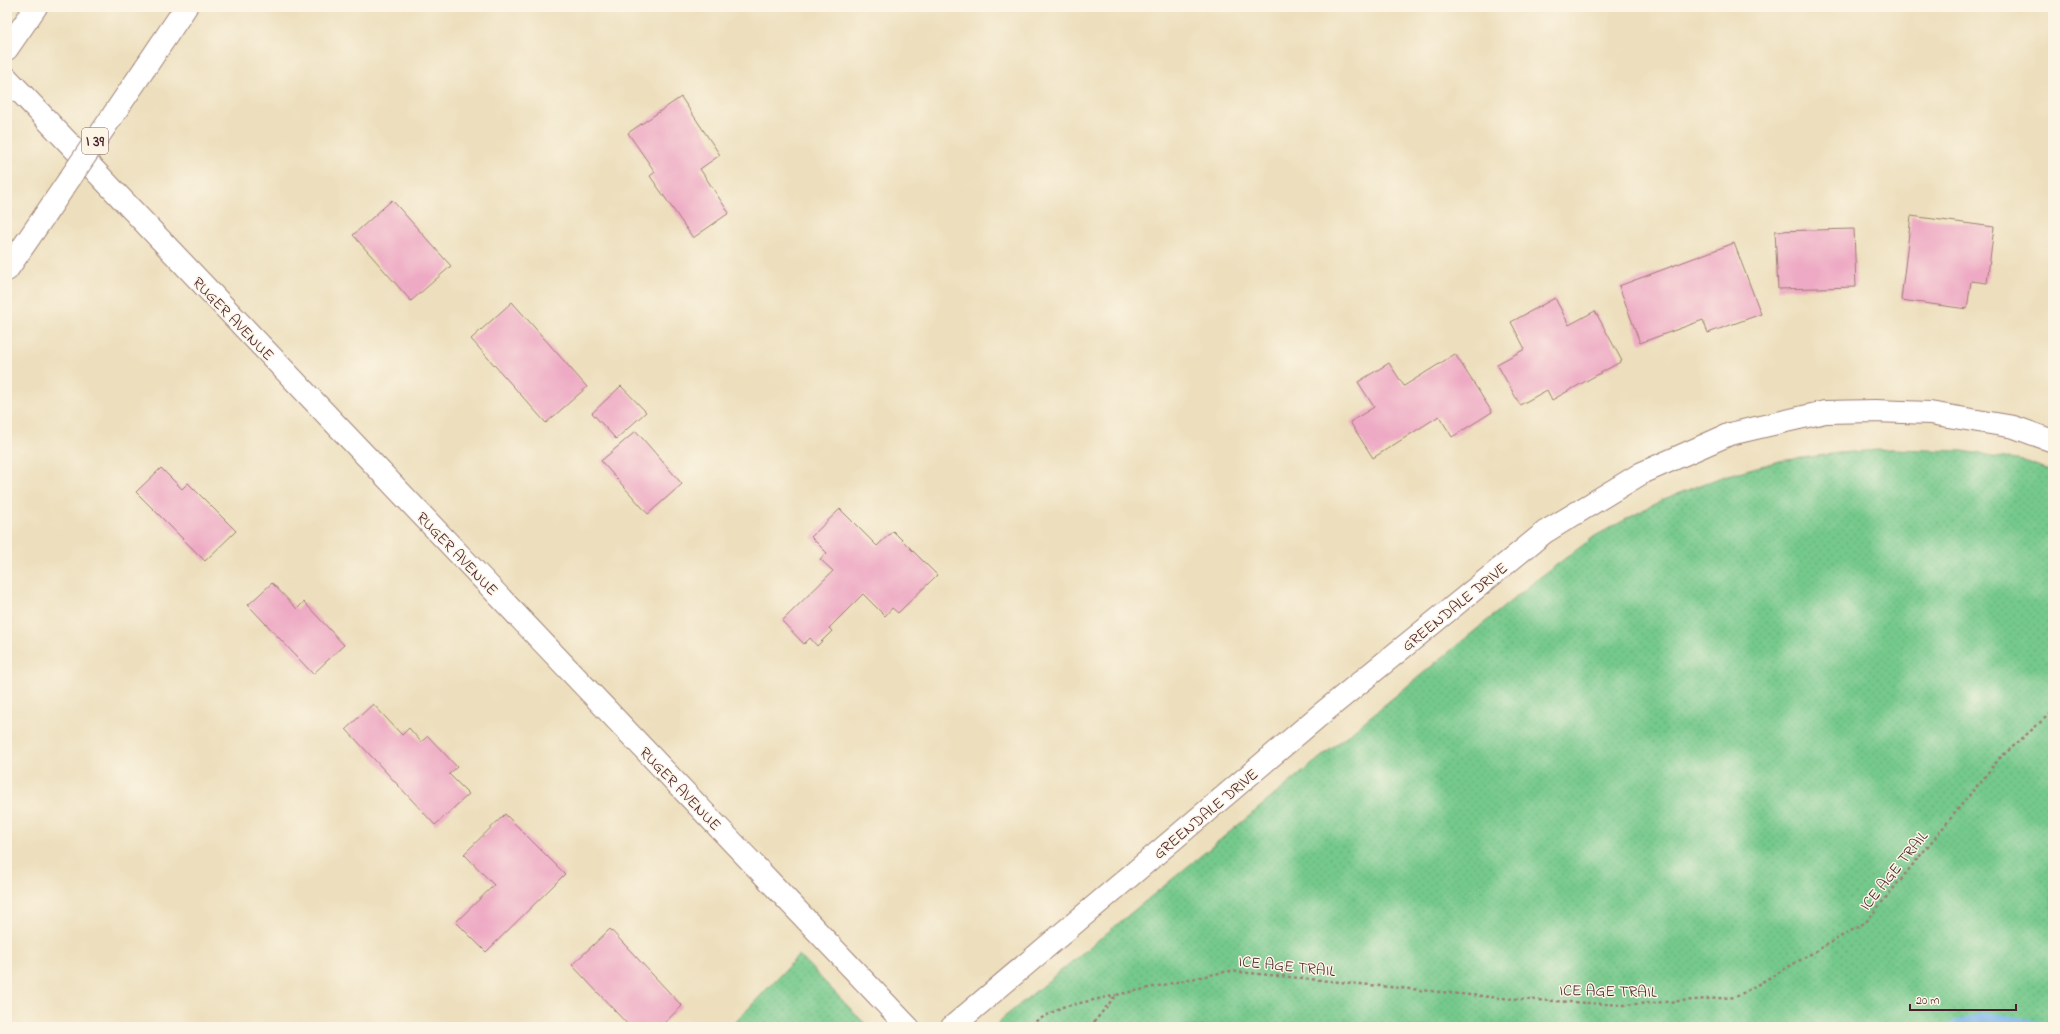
<svg xmlns="http://www.w3.org/2000/svg" width="2060" height="1034" font-family="'Indie Flower',sans-serif">
<defs>
<pattern id="park-dots" width="8" height="8" patternUnits="userSpaceOnUse"><rect width="8" height="8" fill="#75c98c"/><path d="M2 2h.1M6 6h.1" fill="none" stroke="#67ac79" stroke-width="1.8" stroke-linecap="round"/></pattern>
</defs>
<rect width="100%" height="100%" fill="#fcf5e5"/>
<filter id="ink" filterUnits="userSpaceOnUse"><feTurbulence type="fractalNoise" baseFrequency=".025" numOctaves="2"/><feDisplacementMap in="SourceGraphic" scale="8" xChannelSelector="R" yChannelSelector="G"/><feConvolveMatrix kernelMatrix="1 2 1 2 8 2 1 2 1" color-interpolation-filters="sRGB"/></filter>
<filter id="wash" filterUnits="userSpaceOnUse"><feTurbulence type="fractalNoise" baseFrequency=".012" numOctaves="4" result="noise"/><feDisplacementMap in="SourceGraphic" scale="16" xChannelSelector="R" yChannelSelector="G"/><feGaussianBlur stdDeviation="0.9" result="paint"/><feColorMatrix in="noise" values="0 0 0 0 0 0 0 0 0 0 0 0 0 0 0 0 0 1.4 0 .05"/><feComposite in="paint" operator="in"/></filter>
<g filter="url(#wash)">
<rect width="100%" height="100%" fill="#eddfbd"/>
<!-- park -->
<path fill="url(#park-dots)" stroke="#60745c" d="M1891 449 1963 451 2023 461 2053 471V1027H996L1002 1019 1539 578 1595 536 1664 499 1724 476 1779 461 1839 453Z
M799 955 868 1027H731Z"/>
<g fill="none" stroke-linecap="round" stroke-linejoin="round">
<!-- stream -->
<path stroke="#7eb6ee" stroke-width="11" d="M1954 1027 1982 1017 2044 1027"/>
</g>
<g id="blocks">
<!-- building -->
<path fill="#eeaac4" d="M681 97 720 155 700 169 729 213 693 238 650 176 655 172 628 133Z
M392 200 451 266 411 301 353 235Z
M1911 216 1994 227 1987 283 1971 281 1967 309 1901 300Z
M1854 229 1856 287 1778 289 1775 231Z
M1734 243 1761 314 1708 333 1703 320 1640 343 1619 286Z
M1555 298 1569 325 1595 311 1622 361 1552 400 1547 390 1520 405 1497 364 1525 349 1511 322Z
M512 302 587 387 546 423 471 339Z
M1455 354 1492 412 1452 437 1439 416 1373 458 1350 422 1374 407 1358 382 1389 363 1404 386Z
M621 386 646 412 616 439 592 413Z
M636 431 682 484 648 514 601 461Z
M161 468 182 489 188 483 236 531 205 561 136 492Z
M840 509 877 546 893 531 937 575 898 613 892 608 885 616 863 594 829 628 832 631 817 646 810 638 804 644 782 621 833 571 820 559 827 553 811 537Z
M272 583 297 609 304 602 344 645 313 674 248 605Z
M373 704 402 735 409 728 421 742 428 736 457 767 449 774 469 794 435 825 346 729Z
M505 814 565 874 486 952 456 922 494 885 464 854Z
M610 929 682 1006 660 1027H630L572 965Z"/>
</g>
</g>
<g filter="url(#ink)">
<use href="#blocks" fill-opacity="0" stroke="#9c7f74" stroke-width="1"/>
<g fill="none" stroke-linecap="round" stroke-linejoin="round">
<!-- minor casing -->
<g stroke="#9c7f74" stroke-width="24">
<path id="minor" d="M7 78 908 1027
M952 1027 1320 715 1545 532 1642 473 1730 434 1825 412 1875 411 1930 413 2014 427 2053 441"/>
</g>
<!-- highway casing -->
<g stroke="#9c7f74" stroke-width="24">
<path id="highway" d="M7 49 36 7
M145 68 186 7
M7 270 45 215"/>
</g>
<!-- path -->
<path stroke="#9c7f74" stroke-width="2.5" stroke-dasharray="3 3" stroke-linecap="butt" d="M1025 1027 1062 1007 1116 995
M1090 1027 1116 995 1229 971 1501 998 1623 1005 1736 997 1866 922 1999 759 2053 711"/>
<!-- minor -->
<use href="#minor" stroke="#fff" stroke-width="22"/>
<!-- highway -->
<use href="#highway" stroke="#fff" stroke-width="22"/>
<!-- highway-bridge casing -->
<g stroke="#9c7f74" stroke-width="24" stroke-linecap="butt">
<path id="highway-bridge" d="M45 215 145 68"/>
</g>
<!-- highway-bridge -->
<use href="#highway-bridge" stroke="#fff" stroke-width="22"/>
</g>
</g>
<g text-anchor="middle" stroke-width="3" stroke-linejoin="round" paint-order="stroke">
<!-- shield labels -->
<rect fill="#fcf5e5" stroke="#7f5f63" stroke-width="1" x="82" y="128" width="26" height="26" rx="3"/>
<g font-size="15" font-weight="bold" fill="#4a1f2b">
<text x="95" y="146">I 39</text>
</g>
<!-- street labels -->
<g font-size="16" fill="#4a1f2b" stroke="#fcf5e5">
<text transform="translate(234 318) rotate(46)" y="6">RUGER AVENUE</text>
<text transform="translate(458 553) rotate(46)" y="6">RUGER AVENUE</text>
<text transform="translate(1454 606) rotate(-39)" y="6">GREENDALE DRIVE</text>
<text transform="translate(681 788) rotate(46)" y="6">RUGER AVENUE</text>
<text transform="translate(1205 813) rotate(-40)" y="6">GREENDALE DRIVE</text>
<text transform="translate(1893 870) rotate(-51)" y="6">ICE AGE TRAIL</text>
<text transform="translate(1287 965) rotate(6)" y="6">ICE AGE TRAIL</text>
<text transform="translate(1608 990) rotate(1)" y="6">ICE AGE TRAIL</text>
</g>
</g>
<!-- margin -->
<rect width="2060" height="1034" fill="none" stroke="#fcf5e5" stroke-width="24"/>
<!-- scale -->
<path d="M1910 1004v6h106v-6" fill="none" stroke="#4a1f2b" stroke-width="2"/>
<text x="1916" y="1004" font-size="12" fill="#4a1f2b" stroke="#fcf5e5" stroke-width="3" paint-order="stroke">20 m</text>
</svg>
